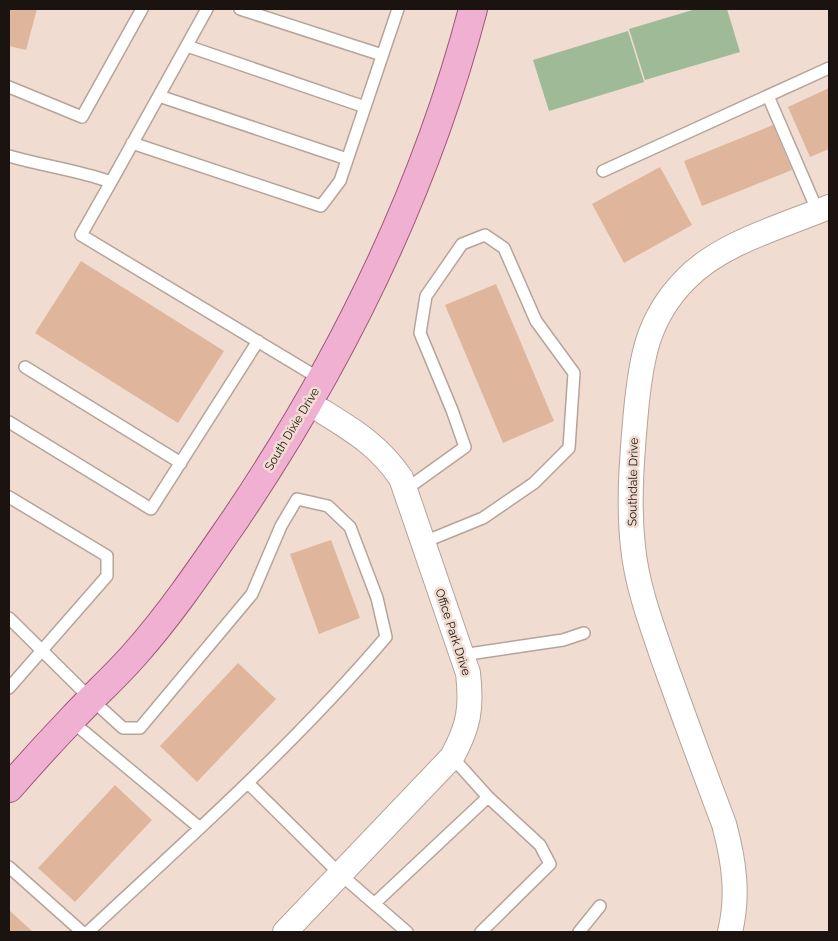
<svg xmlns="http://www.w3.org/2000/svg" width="838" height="941" font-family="Raleway,sans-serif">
<rect width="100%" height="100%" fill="#f0dcd0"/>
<!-- green -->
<path fill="#9fba96" d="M696 9H727L740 52 645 80 629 29Z
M628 31 644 82 549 111 533 60Z"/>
<!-- building -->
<path fill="#dfb69c" d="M9 9H37L26 50 9 46Z
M829 88V149L810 157 788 107Z
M773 125 792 170 702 206 684 161Z
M660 167 692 225 624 263 592 204Z
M81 261 224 351 178 423 35 333Z
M496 284 554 421 503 443 445 305Z
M331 540 360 618 319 634 290 554Z
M238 663 276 699 197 782 160 746Z
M115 785 152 820 75 902 38 868Z
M9 910 33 932H9Z"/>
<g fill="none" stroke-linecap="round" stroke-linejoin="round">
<!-- service casing -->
<g stroke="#b6a499" stroke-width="14">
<path id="service" d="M240 9 382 55
M187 46 365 107
M9 87 82 117 142 9
M159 96 347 159
M768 96 818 212
M132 143 321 206 340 181 398 9
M9 156C43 166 77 170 111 182L207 9
M603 171 829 68
M111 182 81 235 322 380
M25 367 181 463
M9 422 151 509 258 341
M405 490 465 447 452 410 420 333 426 296 462 244 485 235 504 248 536 321 574 373 569 448 534 483 483 518 424 542
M9 497 107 556V576L9 688
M9 618 91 699 123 728H140L252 594 281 526 297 499 328 506 350 527 377 598 386 637C295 744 190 837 88 932
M462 655 563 640 584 633
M70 720 200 828
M452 757 488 797 540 845 550 864 481 932
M248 783 340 874 407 932
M9 867 82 932
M375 903 488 797
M579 932 600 906"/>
</g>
<!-- minor casing -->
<g stroke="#b6a499" stroke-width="26">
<path id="minor" d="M285 932 452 757C469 726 472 708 468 673L401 478C376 441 345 426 309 403
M730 932C739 895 734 861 724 824 704 771 684 717 665 664 652 626 637 587 633 547 628 502 632 456 636 411 641 359 647 319 685 280 720 243 783 226 829 207"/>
</g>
<!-- primary casing -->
<g stroke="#9f577a" stroke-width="30">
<path id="primary" d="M9 788C29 765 50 742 71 720 92 697 115 677 135 654 172 612 203 566 234 521 340 364 425 192 473 9"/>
</g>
<!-- service -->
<use href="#service" stroke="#fff" stroke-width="11"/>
<!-- minor -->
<use href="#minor" stroke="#fff" stroke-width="24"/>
<!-- primary -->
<use href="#primary" stroke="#f0b0d1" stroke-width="28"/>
</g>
<g text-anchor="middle" stroke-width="5" stroke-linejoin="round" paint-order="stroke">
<!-- street labels -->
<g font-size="12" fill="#1a130f" stroke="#f0dcd0">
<text transform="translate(292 429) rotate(-59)" y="4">South Dixie Drive</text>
<text transform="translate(633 482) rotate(-89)" y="4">Southdale Drive</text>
<text transform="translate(453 632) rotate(72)" y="4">Office Park Drive</text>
</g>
</g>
<!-- border -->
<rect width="838" height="941" fill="none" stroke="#1a130f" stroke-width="20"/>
</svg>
